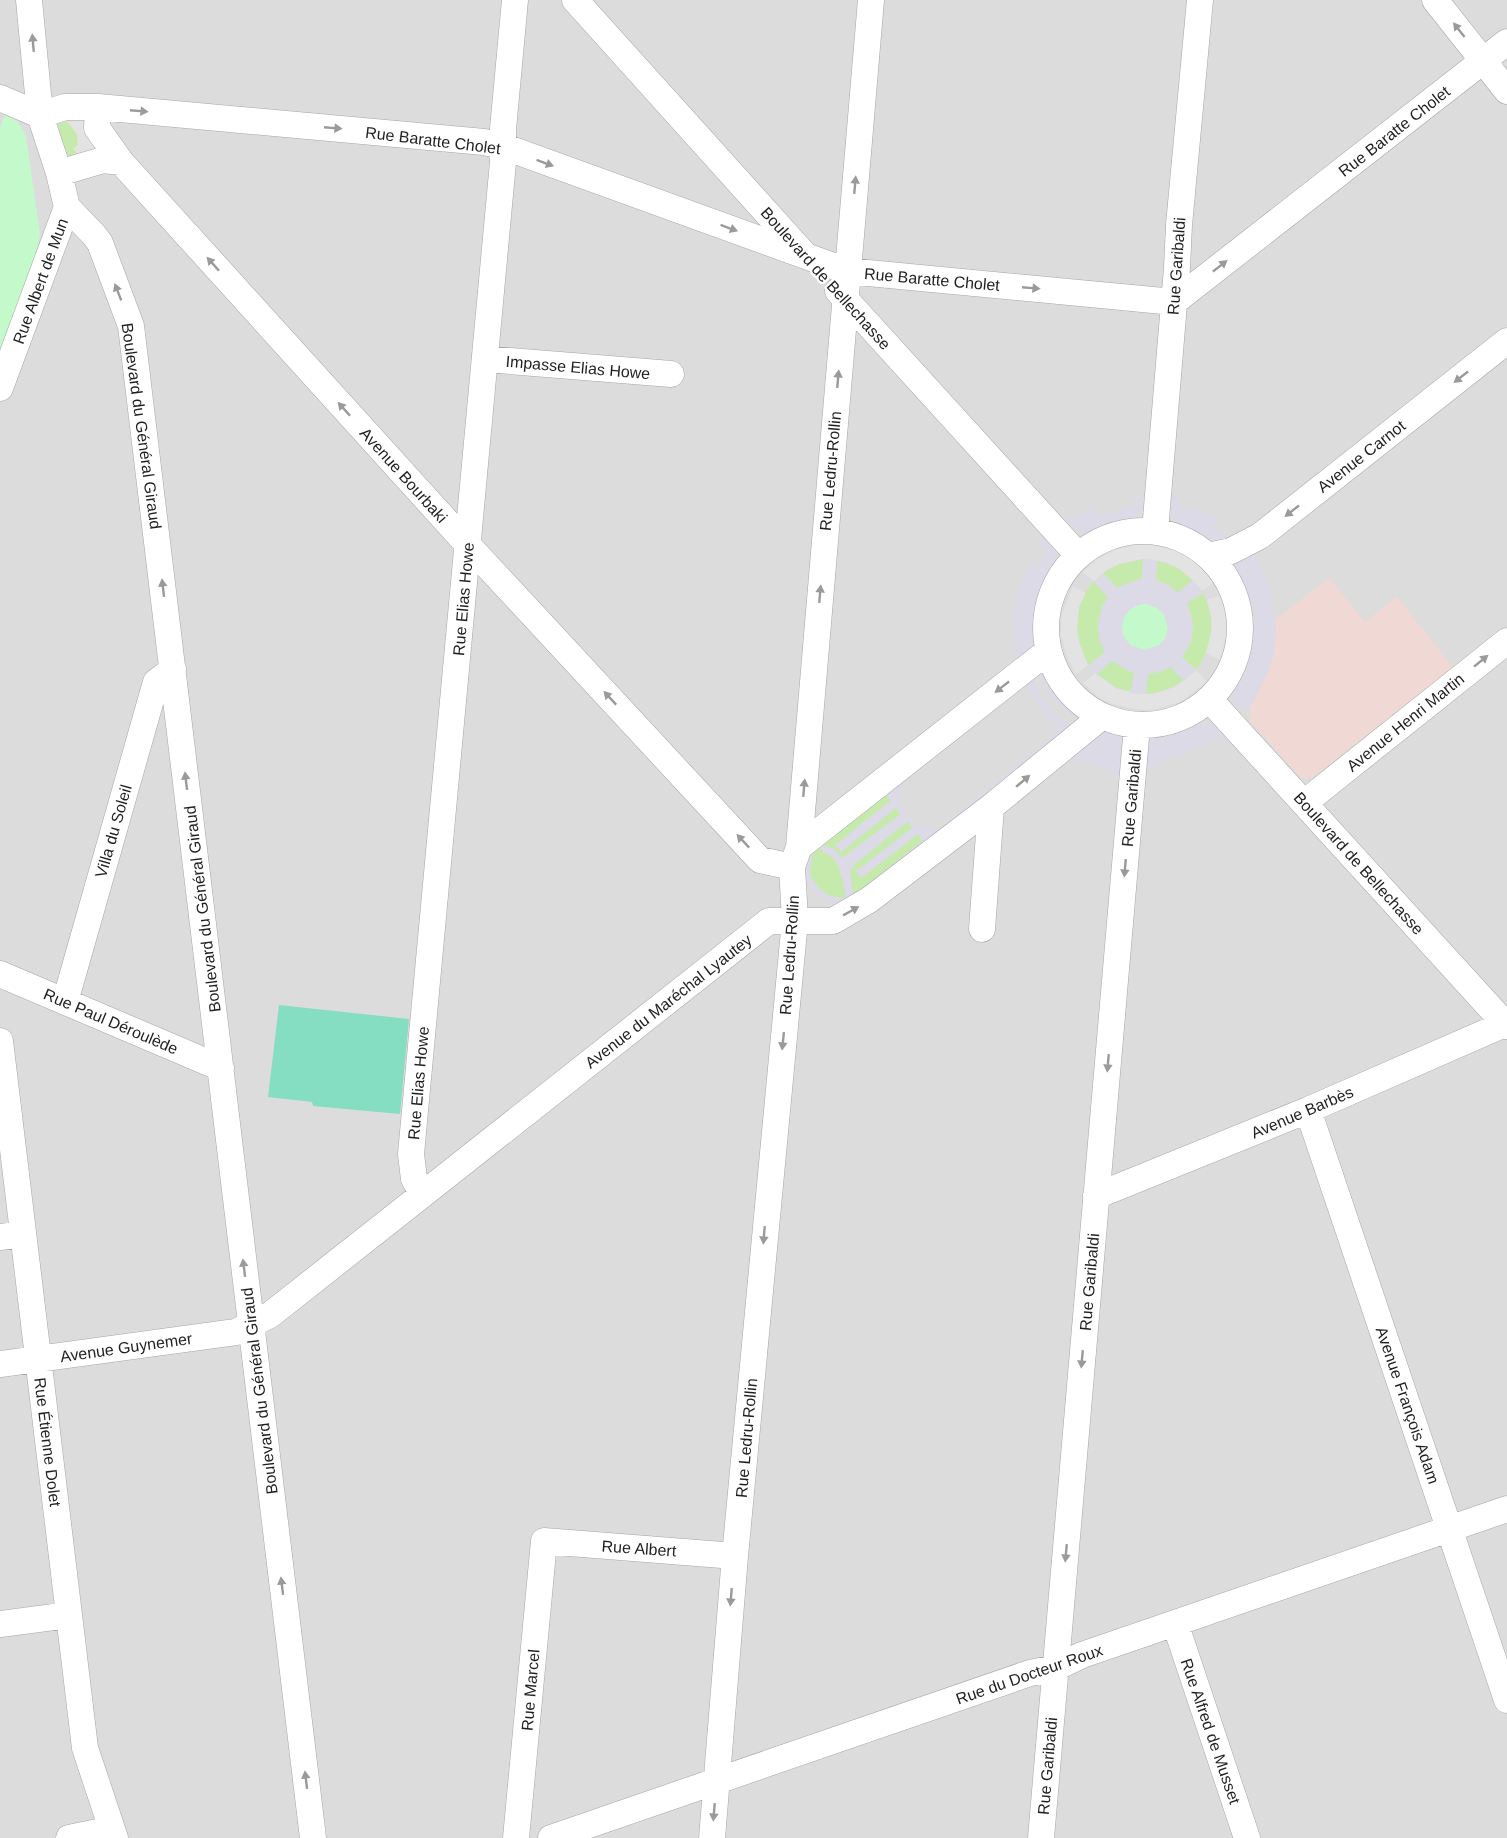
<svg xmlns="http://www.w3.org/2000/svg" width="1507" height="1838" font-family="Arial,sans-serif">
<rect width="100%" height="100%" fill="#f0ede6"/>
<!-- residential -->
<path fill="#dddcdc" d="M0 0H1507V1838H0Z"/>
<!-- commercial -->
<path fill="#f0d8d5" d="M1329 578 1365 622 1397 597 1453 667 1312 778 1300 777 1249 720 1250 706 1261 688 1274 653 1275 620Z"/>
<!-- grass -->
<path fill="#c6e9ac" d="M65 119 77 134 80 158 73 159C65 153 57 132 59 122Z
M1143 559 1142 579 1136 580 1117 588 1103 573 1119 564Z
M1157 560 1178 568 1193 580 1178 593 1156 580Z
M1094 581 1108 597C1098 616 1094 632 1105 652L1089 665C1074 638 1071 605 1094 581Z
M1203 593C1216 620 1214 646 1196 670L1182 657C1195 641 1195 622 1187 603Z
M1112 660 1126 670 1134 673 1130 693 1116 688 1097 674Z
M1171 667 1184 681 1164 691 1146 694 1148 674 1159 672Z
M885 795 891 800 835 845 841 851 896 807 901 814 842 858 822 844Z
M907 821 913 828 857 872 862 877 918 834 922 841 857 893 853 894 850 871 855 864Z
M818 848C836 855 839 866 843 883 845 889 846 892 844 898 817 900 796 866 818 848Z"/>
<!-- park -->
<path fill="#c4f9cc" d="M5 115 18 122 26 136 40 235 34 263 0 351V128Z
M1122 627a23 23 0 1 1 46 0a23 23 0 1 1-46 0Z"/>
<!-- pitch -->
<path fill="#85dec2" d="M279 1005 409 1019 400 1114 313 1106 312 1102 268 1097Z"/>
<!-- parking -->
<path fill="#e3e3e3" d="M97 116 109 146 80 158 73 148 78 145 77 134 65 119Z
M1151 544 1170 548 1189 557 1207 573 1214 582 1202 591 1193 580 1178 568 1166 562 1143 559 1119 564 1108 569 1094 581 1082 572 1098 559 1115 550 1131 545Z
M1073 586 1086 593 1079 607 1077 631 1079 643 1088 665 1076 674 1066 654 1061 633 1062 614Z
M1220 595 1224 603 1228 628 1220 660 1206 653 1212 628 1211 616 1207 600Z
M1196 670 1207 682 1180 702 1153 710 1135 709 1110 703 1100 698 1083 683 1095 673 1116 688 1136 693 1152 694 1175 687Z"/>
<!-- plaza -->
<path fill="#dbdae6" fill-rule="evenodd" d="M1167 489 1172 490 1179 502 1180 508 1190 511 1195 507 1218 519 1213 526 1229 540 1235 533H1241L1245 538 1209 545 1195 537 1184 530 1171 515 1168 509Z
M1141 494H1150L1146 506 1138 516 1126 524 1115 528 1086 534 1065 525 1060 520 1064 516 1073 519 1094 506 1097 515 1136 506 1135 501Z
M1045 531 1054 543 1058 563 1038 639 1031 651 1017 666 1013 627 1015 603 1021 582 1030 564 1037 567 1046 554 1040 535Z
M1247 551 1257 557 1256 559 1266 578 1271 593 1276 629 1274 652 1269 669 1249 708 1234 704V693L1248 637 1249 622 1257 620 1255 603 1247 604 1239 580 1226 561Z
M1143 559 1157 560 1156 580 1169 585 1178 593 1193 580 1203 593 1187 603 1193 628 1190 644 1182 657 1196 670 1184 681 1171 667 1159 672 1148 674 1146 694 1130 693 1134 673 1112 661 1097 674 1089 665 1105 652 1099 638 1098 621 1103 605 1108 597 1094 581 1103 573 1117 588 1128 583 1142 579ZM1146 604 1155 607 1164 614 1168 629 1165 639 1159 645 1145 650 1130 645 1123 635 1122 626 1123 619 1129 610 1137 605Z
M1043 670 1049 672 1080 710 1079 715 1072 714 1052 698 1043 682 1042 673Z
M1029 678 1034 680 1042 699 1051 710 1067 722 1069 728 1067 731 864 893 850 901 840 903 827 900 818 895 807 880 804 868 807 857 815 844 1023 680ZM1025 685 1036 704 1060 730 939 828 915 825 900 805 903 782ZM885 795H887L891 801 835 845 841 852 896 808 901 814 842 858 833 848 823 846 822 844ZM908 821 912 828 856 871 861 878 918 834 922 841 857 893 853 894 850 871 855 864ZM818 848 837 860 839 865 845 893 844 897 837 898 823 893 812 879 810 873 812 856Z
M1204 723 1218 728 1227 736 1224 739 1216 738 1195 750 1166 758 1157 767 1140 766 1147 745 1160 733 1183 726Z
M1103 730 1118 735 1124 744V780L1116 778 1111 771 1082 761H1073L1068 757Z"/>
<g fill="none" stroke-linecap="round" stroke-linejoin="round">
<!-- minor casing -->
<g stroke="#a6a6a6" stroke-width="27">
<path id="minor" d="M29 0 40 115 59 173 67 207 94 235 100 243 131 326 313 1838
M575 0 803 253
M1435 0 1507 91
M0 98 40 115
M98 107 97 128 121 162 468 545 760 860 792 867
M40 115 65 107H98L484 142 502 146 847 271 1174 302 1507 42
M59 173 103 160 121 162
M838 291 1078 555
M485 359 671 374
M0 388 67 207
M1046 628a97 97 0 1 1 194 0a97 97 0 1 1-194 0Z
M1155 531 1177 268 1179 225 1200 0
M1208 556 1231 551 1260 536 1507 341
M1210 700 1507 1026
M1304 803 1507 641
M799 847 1048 651
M982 929 991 807
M0 974 221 1068
M65 1002 156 682 173 669
M0 1041 85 1748 115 1838
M1308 1110 1507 1700
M423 1194 414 1179 411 1154 503 162V129L515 0
M1096 1196 1308 1110 1507 1023
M0 1237 23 1234
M0 1364 236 1332 270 1315 769 921H833L869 900 991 807 1101 717
M1175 1623 1247 1838
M0 1624 69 1615
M69 1838 112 1829
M516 1838 544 1541 735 1556
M551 1838 1030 1673 1055 1668 1082 1655 1507 1509
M712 1838 735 1556 795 920 792 867 799 847 871 0
M1041 1838 1137 726"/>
</g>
<!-- minor -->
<use href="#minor" stroke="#fff" stroke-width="26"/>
</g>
<!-- one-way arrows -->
<defs><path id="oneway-solid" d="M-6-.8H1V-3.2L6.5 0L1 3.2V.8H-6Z" transform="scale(1.5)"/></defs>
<g fill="#9a9a9a">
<use href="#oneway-solid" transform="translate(1459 30) rotate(-128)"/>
<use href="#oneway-solid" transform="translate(33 43) rotate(-95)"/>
<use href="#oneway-solid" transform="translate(139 111) rotate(5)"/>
<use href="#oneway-solid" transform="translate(333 128) rotate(5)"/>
<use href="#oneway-solid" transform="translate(545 163) rotate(20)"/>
<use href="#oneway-solid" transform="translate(855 185) rotate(-85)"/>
<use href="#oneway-solid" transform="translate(729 228) rotate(20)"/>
<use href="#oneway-solid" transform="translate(213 264) rotate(-132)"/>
<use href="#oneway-solid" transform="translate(1220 266) rotate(-38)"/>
<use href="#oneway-solid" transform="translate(1031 288) rotate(5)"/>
<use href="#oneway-solid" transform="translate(118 292) rotate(-111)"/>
<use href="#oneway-solid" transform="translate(1461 377) rotate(142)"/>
<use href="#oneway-solid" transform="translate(838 379) rotate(-85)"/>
<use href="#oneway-solid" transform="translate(344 409) rotate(-132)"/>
<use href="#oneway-solid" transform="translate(1292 511) rotate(142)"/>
<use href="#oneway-solid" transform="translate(163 588) rotate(-97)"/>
<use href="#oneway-solid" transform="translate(820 594) rotate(-85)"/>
<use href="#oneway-solid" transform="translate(1481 661) rotate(-39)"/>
<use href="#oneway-solid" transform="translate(1002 687) rotate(142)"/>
<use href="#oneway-solid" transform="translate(610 698) rotate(-133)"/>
<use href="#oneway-solid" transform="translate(186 781) rotate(-97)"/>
<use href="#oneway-solid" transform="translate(1023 781) rotate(-40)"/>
<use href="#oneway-solid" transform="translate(804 788) rotate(-85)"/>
<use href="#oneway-solid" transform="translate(743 841) rotate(-133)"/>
<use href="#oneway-solid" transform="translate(1125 868) rotate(95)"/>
<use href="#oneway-solid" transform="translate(851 911) rotate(-29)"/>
<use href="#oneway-solid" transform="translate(783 1041) rotate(96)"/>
<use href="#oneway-solid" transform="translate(1108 1063) rotate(95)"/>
<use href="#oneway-solid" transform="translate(764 1235) rotate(95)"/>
<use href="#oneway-solid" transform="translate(244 1268) rotate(-97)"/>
<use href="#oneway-solid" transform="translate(1082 1359) rotate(95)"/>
<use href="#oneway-solid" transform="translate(1066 1553) rotate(95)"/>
<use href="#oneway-solid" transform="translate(282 1586) rotate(-97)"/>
<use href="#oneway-solid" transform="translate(731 1597) rotate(95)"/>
<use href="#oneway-solid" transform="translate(306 1780) rotate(-97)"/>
<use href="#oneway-solid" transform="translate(714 1812) rotate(95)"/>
</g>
<g text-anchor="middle" stroke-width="4.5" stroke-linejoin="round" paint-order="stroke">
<!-- street labels -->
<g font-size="16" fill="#1f1f1f" stroke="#fff">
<text transform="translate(1394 131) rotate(-38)" y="6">Rue Baratte Cholet</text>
<text transform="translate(433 140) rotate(7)" y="6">Rue Baratte Cholet</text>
<text transform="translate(1176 266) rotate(-86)" y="6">Rue Garibaldi</text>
<text transform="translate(826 278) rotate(48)" y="6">Boulevard de Bellechasse</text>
<text transform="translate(932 279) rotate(5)" y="6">Rue Baratte Cholet</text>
<text transform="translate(40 281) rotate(-70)" y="6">Rue Albert de Mun</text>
<text transform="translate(578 367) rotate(5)" y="6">Impasse Elias Howe</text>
<text transform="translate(142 426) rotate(82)" y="6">Boulevard du Général Giraud</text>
<text transform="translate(1361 456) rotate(-38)" y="6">Avenue Carnot</text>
<text transform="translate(830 471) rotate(-85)" y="6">Rue Ledru-Rollin</text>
<text transform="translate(404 475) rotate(48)" y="6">Avenue Bourbaki</text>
<text transform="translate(463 599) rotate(-85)" y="6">Rue Elias Howe</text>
<text transform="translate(1405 722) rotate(-39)" y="6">Avenue Henri Martin</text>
<text transform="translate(1131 798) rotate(-85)" y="6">Rue Garibaldi</text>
<text transform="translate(113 831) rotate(-74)" y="6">Villa du Soleil</text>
<text transform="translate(1359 863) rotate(48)" y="6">Boulevard de Bellechasse</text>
<text transform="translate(202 909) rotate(-97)" y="6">Boulevard du Général Giraud</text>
<text transform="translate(789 955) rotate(-86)" y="6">Rue Ledru-Rollin</text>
<text transform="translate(668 1001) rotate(-38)" y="6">Avenue du Maréchal Lyautey</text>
<text transform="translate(111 1021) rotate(23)" y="6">Rue Paul Déroulède</text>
<text transform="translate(418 1083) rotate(-85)" y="6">Rue Elias Howe</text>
<text transform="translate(1302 1112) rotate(-23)" y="6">Avenue Barbès</text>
<text transform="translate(1089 1282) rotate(-85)" y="6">Rue Garibaldi</text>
<text transform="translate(126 1347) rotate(-8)" y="6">Avenue Guynemer</text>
<text transform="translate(259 1391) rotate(-97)" y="6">Boulevard du Général Giraud</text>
<text transform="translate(1408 1405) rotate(71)" y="6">Avenue François Adam</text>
<text transform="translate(746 1438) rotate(-85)" y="6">Rue Ledru-Rollin</text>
<text transform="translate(48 1442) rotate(83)" y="6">Rue Étienne Dolet</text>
<text transform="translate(639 1548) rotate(4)" y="6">Rue Albert</text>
<text transform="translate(1029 1674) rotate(-19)" y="6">Rue du Docteur Roux</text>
<text transform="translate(530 1690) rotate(-85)" y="6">Rue Marcel</text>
<text transform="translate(1211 1731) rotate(71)" y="6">Rue Alfred de Musset</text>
<text transform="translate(1047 1766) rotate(-85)" y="6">Rue Garibaldi</text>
</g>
</g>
</svg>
